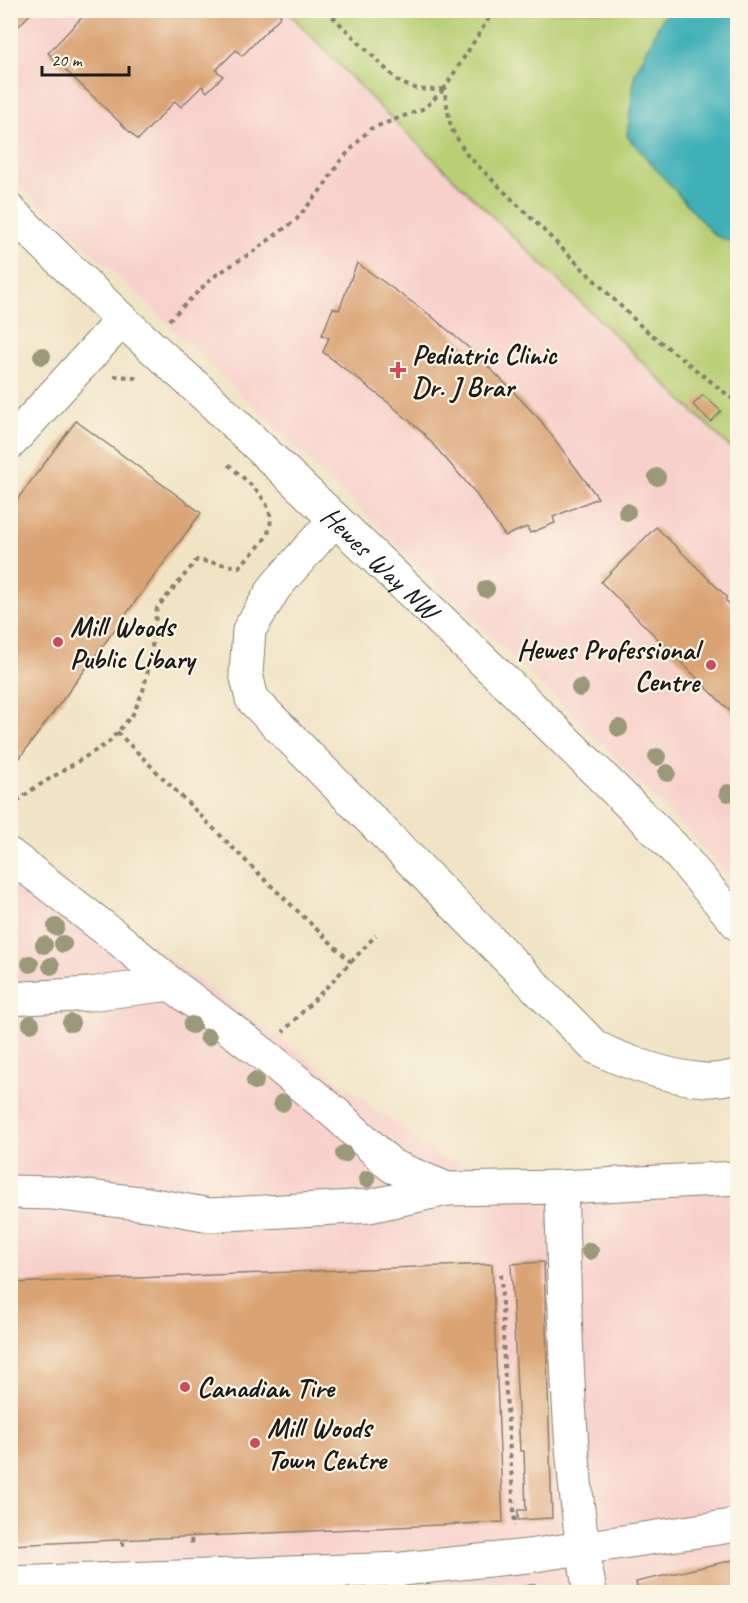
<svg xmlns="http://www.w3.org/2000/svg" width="748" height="1603" font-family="Caveat,sans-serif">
<rect width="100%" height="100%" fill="#fcf5e5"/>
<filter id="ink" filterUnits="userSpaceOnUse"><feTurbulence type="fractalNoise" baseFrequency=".0167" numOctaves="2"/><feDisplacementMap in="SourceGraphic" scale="12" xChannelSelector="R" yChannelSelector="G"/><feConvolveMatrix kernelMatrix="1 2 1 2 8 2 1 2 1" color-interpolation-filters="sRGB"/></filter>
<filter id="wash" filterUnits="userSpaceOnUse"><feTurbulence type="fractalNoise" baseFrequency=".008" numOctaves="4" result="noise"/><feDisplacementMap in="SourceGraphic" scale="24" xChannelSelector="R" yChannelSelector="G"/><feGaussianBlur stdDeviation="1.35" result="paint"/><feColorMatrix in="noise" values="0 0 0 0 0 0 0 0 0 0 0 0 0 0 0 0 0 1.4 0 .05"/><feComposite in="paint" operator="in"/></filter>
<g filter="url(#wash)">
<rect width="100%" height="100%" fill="#f0e4c5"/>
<!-- built -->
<path fill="#f7d0cb" d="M10 11H287L379 106 737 454V883L595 737 130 287 11 178Z
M10 838 122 925 443 1158 524 1172 737 1160V1592H11Z"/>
<!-- green -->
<path fill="#b8cf74" stroke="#6a7648" stroke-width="1.5" d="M287 11H737V454L379 106Z"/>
<!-- water -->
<path fill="#3fb0b8" stroke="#2e666a" stroke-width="1.5" d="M675 11H737V245L714 235 627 136 635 74 663 17Z"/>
<g id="blocks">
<!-- building -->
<path fill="#daa373" d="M10 10H34L10 35Z
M89 10H276L281 16 242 56 236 50 216 70 223 76 207 92 202 86 181 107 175 101 138 140 48 53Z
M357 263 430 315 470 349 508 386 541 421 598 498 553 517 555 523 530 533 527 527 505 536 473 490 423 433 390 404 323 352 329 338 322 335 333 308 339 310Z
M703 395 721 411 711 422 693 405Z
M76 421 201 513 10 771V509Z
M656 527 726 596V601L738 612V719L601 582Z
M544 1262 552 1518 518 1520V1510H526L524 1451H520L511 1264Z
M492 1264 503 1522 10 1545V1283Z
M738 1559V1592H638L636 1582Z
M535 1584 536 1592H502Z"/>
</g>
</g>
<g filter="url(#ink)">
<use href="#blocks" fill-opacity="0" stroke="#868070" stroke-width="1.5"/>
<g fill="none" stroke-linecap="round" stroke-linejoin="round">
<!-- minor casing -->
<g stroke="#868070" stroke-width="35">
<g id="minor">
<path id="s1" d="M10 211 122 320 207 397 516 692 673 847 738 924"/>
<path d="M10 443 122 320"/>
<path d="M335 519 275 587 249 630 246 674 252 699 595 1047C624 1062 672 1078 705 1080 715 1081 727 1078 738 1076"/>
<path d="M10 855 121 941 171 984 271 1060 336 1114 392 1166 447 1189"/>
<path d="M10 999 89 994 171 984"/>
<path d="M561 1187C566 1322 566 1459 590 1592"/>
<path d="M10 1192 53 1193 148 1204 210 1215 370 1206 447 1189 561 1187 738 1178"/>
<path d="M10 1583 402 1569 528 1556 738 1525"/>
</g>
</g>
<!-- path -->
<path stroke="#868070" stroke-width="4" stroke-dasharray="4.5 4.5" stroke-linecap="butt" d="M326 10 397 80C413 90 424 91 443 89
M494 10 444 89 451 128 467 155 643 328 738 403
M169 320 213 277 254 251 296 220 324 186 340 161 370 129 425 108 443 90
M114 376 130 377 139 379
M117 732 262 877 351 962 283 1032
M10 807 33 789 108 743 133 714 143 691 150 662 157 608 197 560 239 567C248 557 261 546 267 535 282 504 246 482 227 463
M351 962 376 935
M501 1274 504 1364 515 1526
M191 1539 192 1548
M123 1542V1550"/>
<!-- minor -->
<use href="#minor" stroke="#fff" stroke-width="33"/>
</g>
<!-- trees -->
<g fill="#9a9979">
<circle cx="42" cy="356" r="9"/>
<circle cx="657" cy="477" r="9"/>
<circle cx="627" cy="512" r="9"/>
<circle cx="486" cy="589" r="9"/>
<circle cx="580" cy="688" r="9"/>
<circle cx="619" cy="728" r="9"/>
<circle cx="657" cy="757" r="9"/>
<circle cx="667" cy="773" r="9"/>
<circle cx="728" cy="793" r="9"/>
<circle cx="56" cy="927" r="9"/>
<circle cx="63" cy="944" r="9"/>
<circle cx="44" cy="945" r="9"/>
<circle cx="30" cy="964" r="9"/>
<circle cx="51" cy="966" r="9"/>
<circle cx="71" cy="1023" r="9"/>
<circle cx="31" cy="1024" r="9"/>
<circle cx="192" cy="1025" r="9"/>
<circle cx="208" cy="1037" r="9"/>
<circle cx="255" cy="1081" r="9"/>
<circle cx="282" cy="1103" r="9"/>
<circle cx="344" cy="1154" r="9"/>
<circle cx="367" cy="1179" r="9"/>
<circle cx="590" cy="1251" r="9"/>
</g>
</g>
<!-- markers -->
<g fill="#d1495b" stroke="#fcf5e5" stroke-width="2">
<path d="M395 361h6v6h6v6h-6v6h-6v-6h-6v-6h6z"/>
<circle cx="58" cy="642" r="6"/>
<circle cx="711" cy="665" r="6"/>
<circle cx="185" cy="1387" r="6"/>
<circle cx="255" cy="1443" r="6"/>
</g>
<g text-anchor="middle" stroke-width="4.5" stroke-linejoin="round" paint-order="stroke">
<!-- poi labels -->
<g font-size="28" font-weight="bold" fill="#1c1c1c" stroke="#fcf5e5" text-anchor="start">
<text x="412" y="364">Pediatric Clinic<tspan x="412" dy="32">Dr. J Brar</tspan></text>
<text x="70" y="636">Mill Woods<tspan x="70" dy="32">Public Libary</tspan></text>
<text x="699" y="659" text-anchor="end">Hewes Professional<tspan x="699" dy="32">Centre</tspan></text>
<text x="197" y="1397">Canadian Tire</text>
<text x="267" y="1437">Mill Woods<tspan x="267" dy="32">Town Centre</tspan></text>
</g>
<!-- street labels -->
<g font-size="28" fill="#1c1c1c" stroke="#fcf5e5">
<text dy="10" stroke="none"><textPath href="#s1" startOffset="510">Hewes Way NW</textPath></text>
</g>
</g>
<!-- margin -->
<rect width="748" height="1603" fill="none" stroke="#fcf5e5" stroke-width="36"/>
<!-- scale -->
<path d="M42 66v9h87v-9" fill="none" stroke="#1c1c1c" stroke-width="3"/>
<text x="51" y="66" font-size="18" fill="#1c1c1c" stroke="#fcf5e5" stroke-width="4.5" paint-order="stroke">20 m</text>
</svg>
